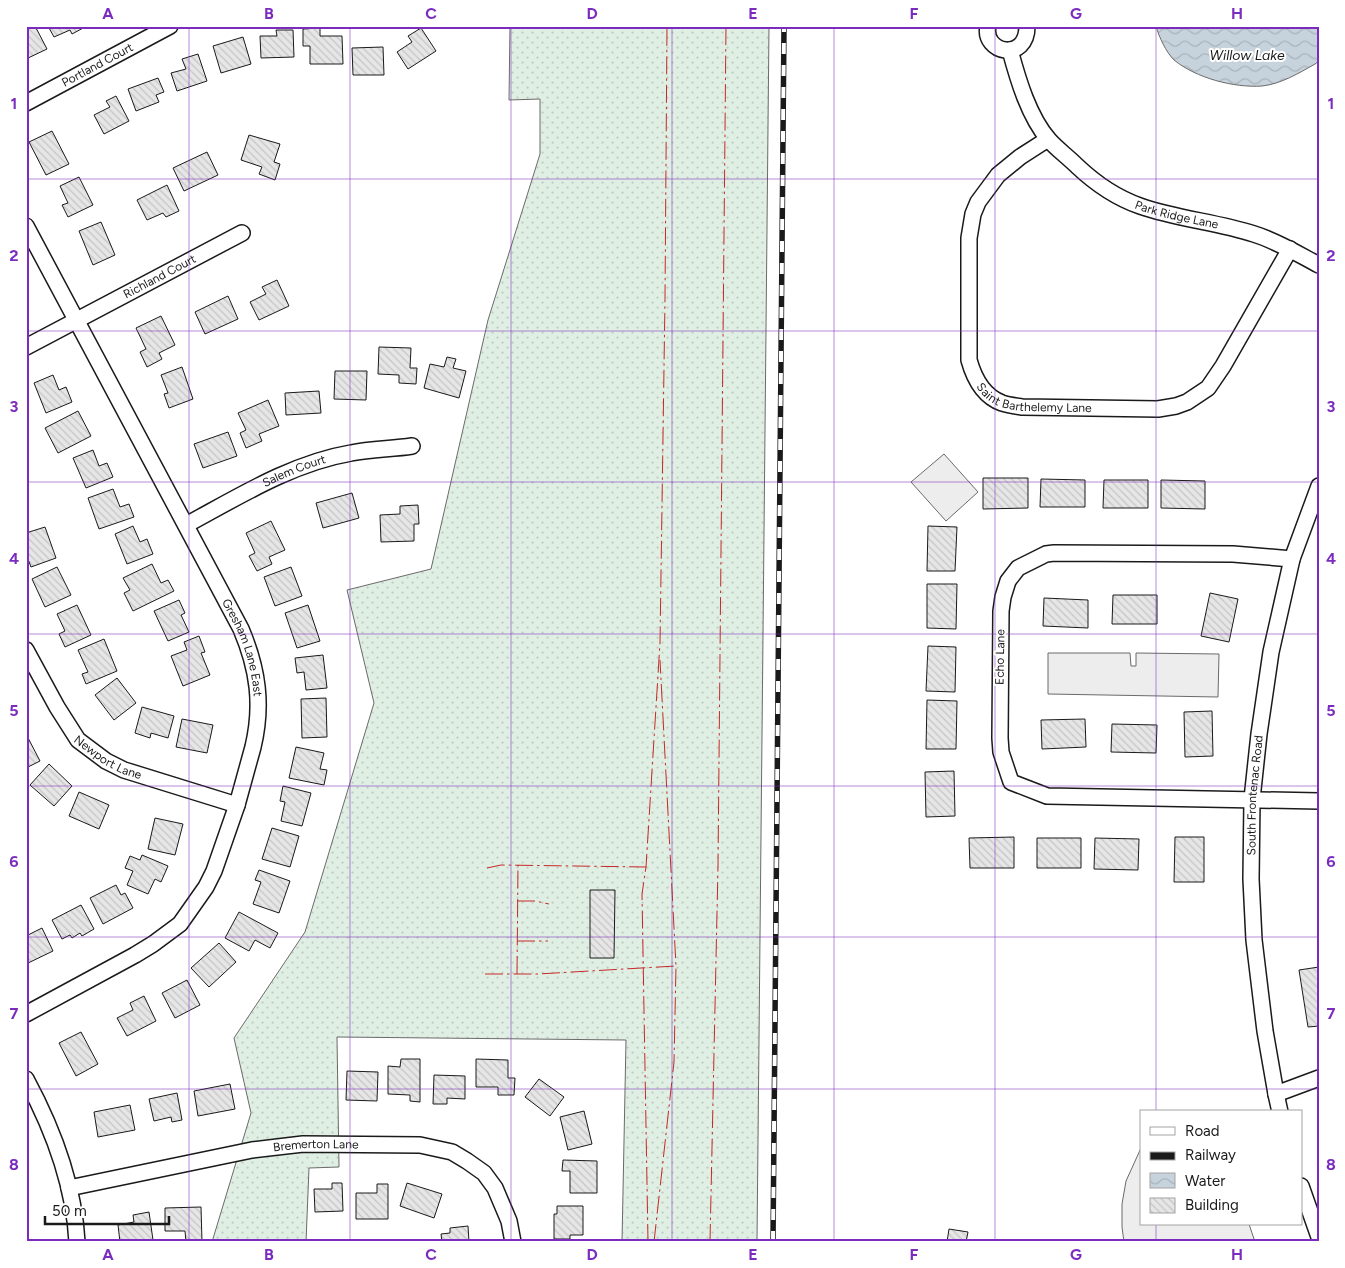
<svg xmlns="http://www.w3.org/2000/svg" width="1345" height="1268" font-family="Figtree,sans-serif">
<defs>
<pattern id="grass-dots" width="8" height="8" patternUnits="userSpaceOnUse" patternTransform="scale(1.25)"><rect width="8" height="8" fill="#e0efe3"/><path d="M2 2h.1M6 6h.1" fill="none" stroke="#c0ccc2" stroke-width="1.8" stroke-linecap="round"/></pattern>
<pattern id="water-waves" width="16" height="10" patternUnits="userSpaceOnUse" patternTransform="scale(1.25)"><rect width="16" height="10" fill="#c6d2dc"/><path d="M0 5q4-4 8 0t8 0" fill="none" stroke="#aab4bc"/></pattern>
<pattern id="building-back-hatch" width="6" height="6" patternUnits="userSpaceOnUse" patternTransform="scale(1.25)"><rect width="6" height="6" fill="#e6e6e6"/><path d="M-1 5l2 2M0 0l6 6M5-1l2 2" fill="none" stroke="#c5c5c5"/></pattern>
</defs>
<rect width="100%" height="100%" fill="#fff"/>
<!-- grass -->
<path fill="url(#grass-dots)" stroke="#6a6a6a" d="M510 26H769L757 1242H622L626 1040 337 1037 339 1167 309 1168 306 1242H212L251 1113 234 1038 305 932 374 703 347 590 431 569 488 320 540 154V99L509 100Z"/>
<!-- parking -->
<path fill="#ededed" stroke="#6a6a6a" d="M944 454 978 492 946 521 911 482Z
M1048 653H1130L1131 666H1136V653L1219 654 1218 697 1048 694Z
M1141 1148V1224H1249L1255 1242H1124L1122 1227V1204L1126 1181Z"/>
<!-- water -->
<path fill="url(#water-waves)" stroke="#6a6a6a" d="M1156 26H1319V61L1315 64C1299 73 1281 84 1262 86 1234 88 1196 78 1174 60 1166 52 1159 37 1156 26Z"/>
<!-- building -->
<path fill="url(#building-back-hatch)" stroke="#1a1a1a" d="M33 26H35L47 49 26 59V30Z
M48 26H85V27L72 34 70 30 54 37Z
M320 28V36H342L343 64H310V46H303V29Z
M421 28 436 51 408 69 397 52 412 42 408 36Z
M276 30H293L294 57 261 58 260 36H277Z
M243 37 251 64 221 73 213 46Z
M383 47 384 75H353L352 48Z
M198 54 207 81 177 91 171 73 186 69 182 59Z
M158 78 164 92 156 95 159 102 136 111 128 89Z
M116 96 129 121 104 134 94 115 110 107 106 101Z
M52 131 69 164 46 175 29 142Z
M249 135 280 144 274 162 280 164 275 180 259 174 262 167 241 160Z
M207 152 218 175 184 191 173 168Z
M79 177 93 205 68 217 62 205 68 203 60 186Z
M167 185 179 211 166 217 163 213 147 220 137 200Z
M101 222 115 255 93 265 79 231Z
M277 280 289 306 259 320 250 302 266 294 262 287Z
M228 296 238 319 205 334 195 312Z
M161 316 175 345 159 353 162 359 147 367 140 352 146 349 136 328Z
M379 347 411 348 410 368H417L416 384 399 383V375L378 374Z
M447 357 456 359 453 368 466 371 459 398 424 388 430 364 444 367Z
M182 367 193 399 169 408 164 394 168 393 161 375Z
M335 371H367L366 400 334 399Z
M53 375 59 390 66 387 72 402 46 413 34 383Z
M319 391 321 413 286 415 285 393Z
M268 400 279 426 259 434 262 441 246 448 240 433 246 430 238 413Z
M78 411 91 436 58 453 45 428Z
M228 432 237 456 203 468 194 444Z
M93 450 99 466 107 463 113 477 86 488 73 458Z
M983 478H1028V508L983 509Z
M1041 479 1085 480V507H1040Z
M1104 480H1148V508H1103Z
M1161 480 1205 481V509L1161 508Z
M113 489 120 507 129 504 134 517 99 529 88 498Z
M352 493 359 518 323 528 316 503Z
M418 505 419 524H414V541L381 542 380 515 400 514V506Z
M271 521 285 550 269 557 272 564 257 571 249 556 255 553 246 533Z
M133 526 140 542 147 539 153 554 127 564 115 534Z
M928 526 957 527 955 571H927Z
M45 527 56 558 31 567 26 554V533Z
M152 564 161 583 168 580 174 591 133 611 124 593 130 590 123 578Z
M57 567 71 595 45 607 32 579Z
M291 567 302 596 275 606 264 577Z
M927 584H957L956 629 927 628Z
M1210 593 1238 599 1229 642 1201 636Z
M1113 595H1157V624H1112Z
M1044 598 1088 600V628L1043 626Z
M179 600 185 613 181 615 189 632 168 641 154 611Z
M77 605 91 635 65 647 59 634 65 631 57 614Z
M308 605 320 641 297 648 285 613Z
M199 636 205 652 201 653 210 675 183 686 171 656 187 650 184 642Z
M104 639 117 671 86 684 82 674 88 672 78 650Z
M928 646 956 647 955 692 926 691Z
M323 655 327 688 306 690 304 672 297 673 295 658Z
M117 678 136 703 114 720 95 695Z
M326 698 327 737 302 738 301 699Z
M927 700 957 701 956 749H926Z
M142 707 174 716 168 738 151 733 150 738 135 733Z
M1212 711 1213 756 1185 757 1184 712Z
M182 719 213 725 207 753 176 747Z
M1085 719 1086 747 1042 749 1041 720Z
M1112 724 1157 725 1156 753 1111 752Z
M26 734 40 761 26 768Z
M296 747 324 753 320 769 327 770 324 785 289 778Z
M49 764 72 786 54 806 30 785Z
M954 771 955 816 926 817 925 772Z
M283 786 311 793 302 826 281 821 285 802 280 801Z
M79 792 109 805 99 829 69 816Z
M155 818 183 824 175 855 148 849Z
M272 828 299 836 290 867 262 859Z
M1014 837V868H970L969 838Z
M1175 837H1204V882H1174Z
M1037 838H1081V868H1037Z
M1095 838 1139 839 1138 870 1094 869Z
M142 855 168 866 161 882 155 879 148 894 127 885 133 871 125 868 130 856 140 860Z
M259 870 290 881 279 913 253 904 261 882 255 880Z
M116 885 121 895 125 893 133 908 103 924 90 898Z
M590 890H615L614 958H590Z
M81 905 94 929 82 936 80 933 72 938 70 935 62 939 52 920Z
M239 912 278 933 270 948 255 940 249 951 225 938Z
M42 928 53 951 26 964V936Z
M219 943 236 962 209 987 191 968Z
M1319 967V1026L1308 1027 1299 970Z
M187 980 200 1005 175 1018 162 993Z
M144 996 156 1021 127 1036 117 1018 133 1010 130 1003Z
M81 1032 98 1064 76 1076 59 1043Z
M401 1059H420V1102L410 1101V1095L388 1094V1066L400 1067Z
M476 1059 508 1060V1078H515L514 1095H498V1087H476Z
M347 1071 378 1072 377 1101 346 1100Z
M434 1075 465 1076V1099L447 1098V1104H433Z
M539 1079 564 1097 550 1116 525 1097Z
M230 1084 235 1109 198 1116 194 1091Z
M177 1093 182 1120 172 1122 171 1117 154 1121 149 1099Z
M130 1105 135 1130 98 1137 94 1112Z
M584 1111 592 1144 568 1150 560 1117Z
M563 1160 597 1161V1193H570V1171H562Z
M332 1183H342L343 1211 315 1212 314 1189H332Z
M407 1183 442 1194 434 1218 400 1206Z
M377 1184H388V1219H356V1193H377Z
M557 1206H583V1235H570V1239H554V1214H557Z
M201 1207 202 1242H186L185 1231H165V1208Z
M26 1208 28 1242H26Z
M149 1212 153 1240 138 1242H120L118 1225 134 1222 133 1215Z
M468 1226 469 1242H442L441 1234 450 1233V1228Z
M949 1229 968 1232 966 1242H947Z"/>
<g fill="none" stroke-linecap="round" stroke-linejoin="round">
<!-- minor casing -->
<g stroke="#1a1a1a" stroke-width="18">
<g id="minor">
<path d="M988 26C982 53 1027 63 1027 26"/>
<path id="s1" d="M1010 50C1018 80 1029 117 1049 140 1057 149 1068 157 1077 166 1095 183 1117 198 1140 206 1177 219 1217 222 1254 234 1277 241 1298 254 1319 265"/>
<path id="s2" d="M26 103 170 26"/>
<path id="s3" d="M1048 139 1020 157 998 175 978 202 973 214 969 238V360C974 378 983 396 1002 403 1008 405 1015 406 1022 407L1158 409 1176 406 1187 402 1208 388 1223 366 1290 249"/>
<path id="s4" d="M26 226 241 629C258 669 263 705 253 747L237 805 214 871 206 887 180 924 153 944 135 955 26 1014"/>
<path id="s5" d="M26 347 242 233"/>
<path id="s6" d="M186 525C238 497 292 463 351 453 371 449 392 449 412 446"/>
<path d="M1292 559 1233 554 1054 553 1046 554 1018 568 1008 581 1003 597 1001 611 1000 738 1001 752 1011 782 1047 796 1319 801"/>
<path id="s7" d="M26 650 57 707 78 740 106 761 124 770 237 805"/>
<path d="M26 1079C53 1129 74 1185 77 1242"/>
<path d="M1276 1094 1319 1078"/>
<path id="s8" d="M1280 1112 1276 1094 1265 1031 1254 940 1251 879 1252 799 1259 734 1271 652 1292 559 1319 486"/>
<path d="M1301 1186 1319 1237"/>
<path id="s9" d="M69 1188 252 1150 303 1144 420 1145 452 1152 467 1161 484 1173 495 1188 509 1221 513 1242"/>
</g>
</g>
<!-- minor -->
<use href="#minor" stroke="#fff" stroke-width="15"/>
<!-- rail casing -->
<g stroke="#1a1a1a" stroke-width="5.5">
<path id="rail" d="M773 1242 784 26"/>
</g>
<!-- rail -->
<use href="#rail" stroke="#fff" stroke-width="4" stroke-dasharray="11" stroke-linecap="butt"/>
<!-- power -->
<path stroke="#c62828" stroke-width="1" stroke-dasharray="18 4 2.5 4" stroke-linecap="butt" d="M487 868 501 865 646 867
M517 901H535L549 904
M517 941H548
M485 974H538L676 966
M517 974 518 865
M648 1242 642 894 646 867 660 643 665 299 667 26
M654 1242 674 1062 676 966 660 660
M710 1242 718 866 726 26"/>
</g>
<!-- grid -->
<path fill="none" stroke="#7b2cbf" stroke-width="1" stroke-opacity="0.55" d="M189 26V1242M350 26V1242M511 26V1242M672 26V1242M834 26V1242M995 26V1242M1156 26V1112M26 179H1319M26 331H1319M26 482H1319M26 634H1319M26 786H1319M26 937H1319M26 1089H1319M1156 1224V1242"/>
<g text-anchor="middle" stroke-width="4" stroke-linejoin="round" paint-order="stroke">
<!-- street labels -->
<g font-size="12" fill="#1a1a1a" stroke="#fff">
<text dy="4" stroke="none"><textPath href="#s2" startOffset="81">Portland Court</textPath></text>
<text dy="4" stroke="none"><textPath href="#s1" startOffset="250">Park Ridge Lane</textPath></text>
<text dy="4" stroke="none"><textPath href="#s5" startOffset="151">Richland Court</textPath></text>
<text dy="4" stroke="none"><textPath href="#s3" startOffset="341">Saint Barthelemy Lane</textPath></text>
<text dy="4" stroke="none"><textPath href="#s6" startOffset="121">Salem Court</textPath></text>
<text dy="4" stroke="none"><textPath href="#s4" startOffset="475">Gresham Lane East</textPath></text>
<text transform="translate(1000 657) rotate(-89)" y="4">Echo Lane</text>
<text dy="4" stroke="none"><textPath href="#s7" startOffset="139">Newport Lane</textPath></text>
<text dy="4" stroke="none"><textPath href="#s8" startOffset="319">South Frontenac Road</textPath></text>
<text dy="4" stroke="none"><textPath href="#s9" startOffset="251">Bremerton Lane</textPath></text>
</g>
<!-- water labels -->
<g font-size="14" font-style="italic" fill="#1a1a1a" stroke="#fff">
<text x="1247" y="60">Willow Lake</text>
</g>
</g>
<!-- border -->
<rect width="1345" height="1268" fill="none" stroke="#ffffff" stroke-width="55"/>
<!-- legend -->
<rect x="1140" y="1110" width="162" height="115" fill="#ffffff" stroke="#a3a3a3"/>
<rect x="1150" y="1127" width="25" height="8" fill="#ffffff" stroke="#a3a3a3"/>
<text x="1185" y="1136" font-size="15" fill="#1a1a1a">Road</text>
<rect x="1150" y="1152" width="25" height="8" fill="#1a1a1a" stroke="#a3a3a3"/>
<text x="1185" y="1160" font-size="15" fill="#1a1a1a">Railway</text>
<rect x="1150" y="1173" width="25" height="15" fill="url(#water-waves)" stroke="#a3a3a3"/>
<text x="1185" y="1186" font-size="15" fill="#1a1a1a">Water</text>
<rect x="1150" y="1198" width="25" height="15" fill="url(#building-back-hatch)" stroke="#a3a3a3"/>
<text x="1185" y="1210" font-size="15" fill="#1a1a1a">Building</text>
<!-- scale -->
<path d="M45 1216v8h124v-8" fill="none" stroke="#1a1a1a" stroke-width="2.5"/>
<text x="52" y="1216" font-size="15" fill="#1a1a1a" stroke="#ffffff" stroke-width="4" paint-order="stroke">50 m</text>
<rect x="28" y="28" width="1290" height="1212" fill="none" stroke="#7b2cbf" stroke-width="2"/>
<g font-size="16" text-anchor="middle" font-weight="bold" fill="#7b2cbf">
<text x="108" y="19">A</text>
<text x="269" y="19">B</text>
<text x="431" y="19">C</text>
<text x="592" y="19">D</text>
<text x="753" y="19">E</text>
<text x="914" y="19">F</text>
<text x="1076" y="19">G</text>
<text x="1237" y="19">H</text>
<text x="14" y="109">1</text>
<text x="1331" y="109">1</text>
<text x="14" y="261">2</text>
<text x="1331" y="261">2</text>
<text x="14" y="412">3</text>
<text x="1331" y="412">3</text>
<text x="14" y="564">4</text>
<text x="1331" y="564">4</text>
<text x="14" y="716">5</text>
<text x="1331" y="716">5</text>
<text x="14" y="867">6</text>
<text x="1331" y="867">6</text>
<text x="14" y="1019">7</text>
<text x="1331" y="1019">7</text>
<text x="14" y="1170">8</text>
<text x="1331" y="1170">8</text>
<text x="108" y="1260">A</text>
<text x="269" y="1260">B</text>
<text x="431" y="1260">C</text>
<text x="592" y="1260">D</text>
<text x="753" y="1260">E</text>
<text x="914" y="1260">F</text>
<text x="1076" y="1260">G</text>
<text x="1237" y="1260">H</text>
</g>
</svg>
